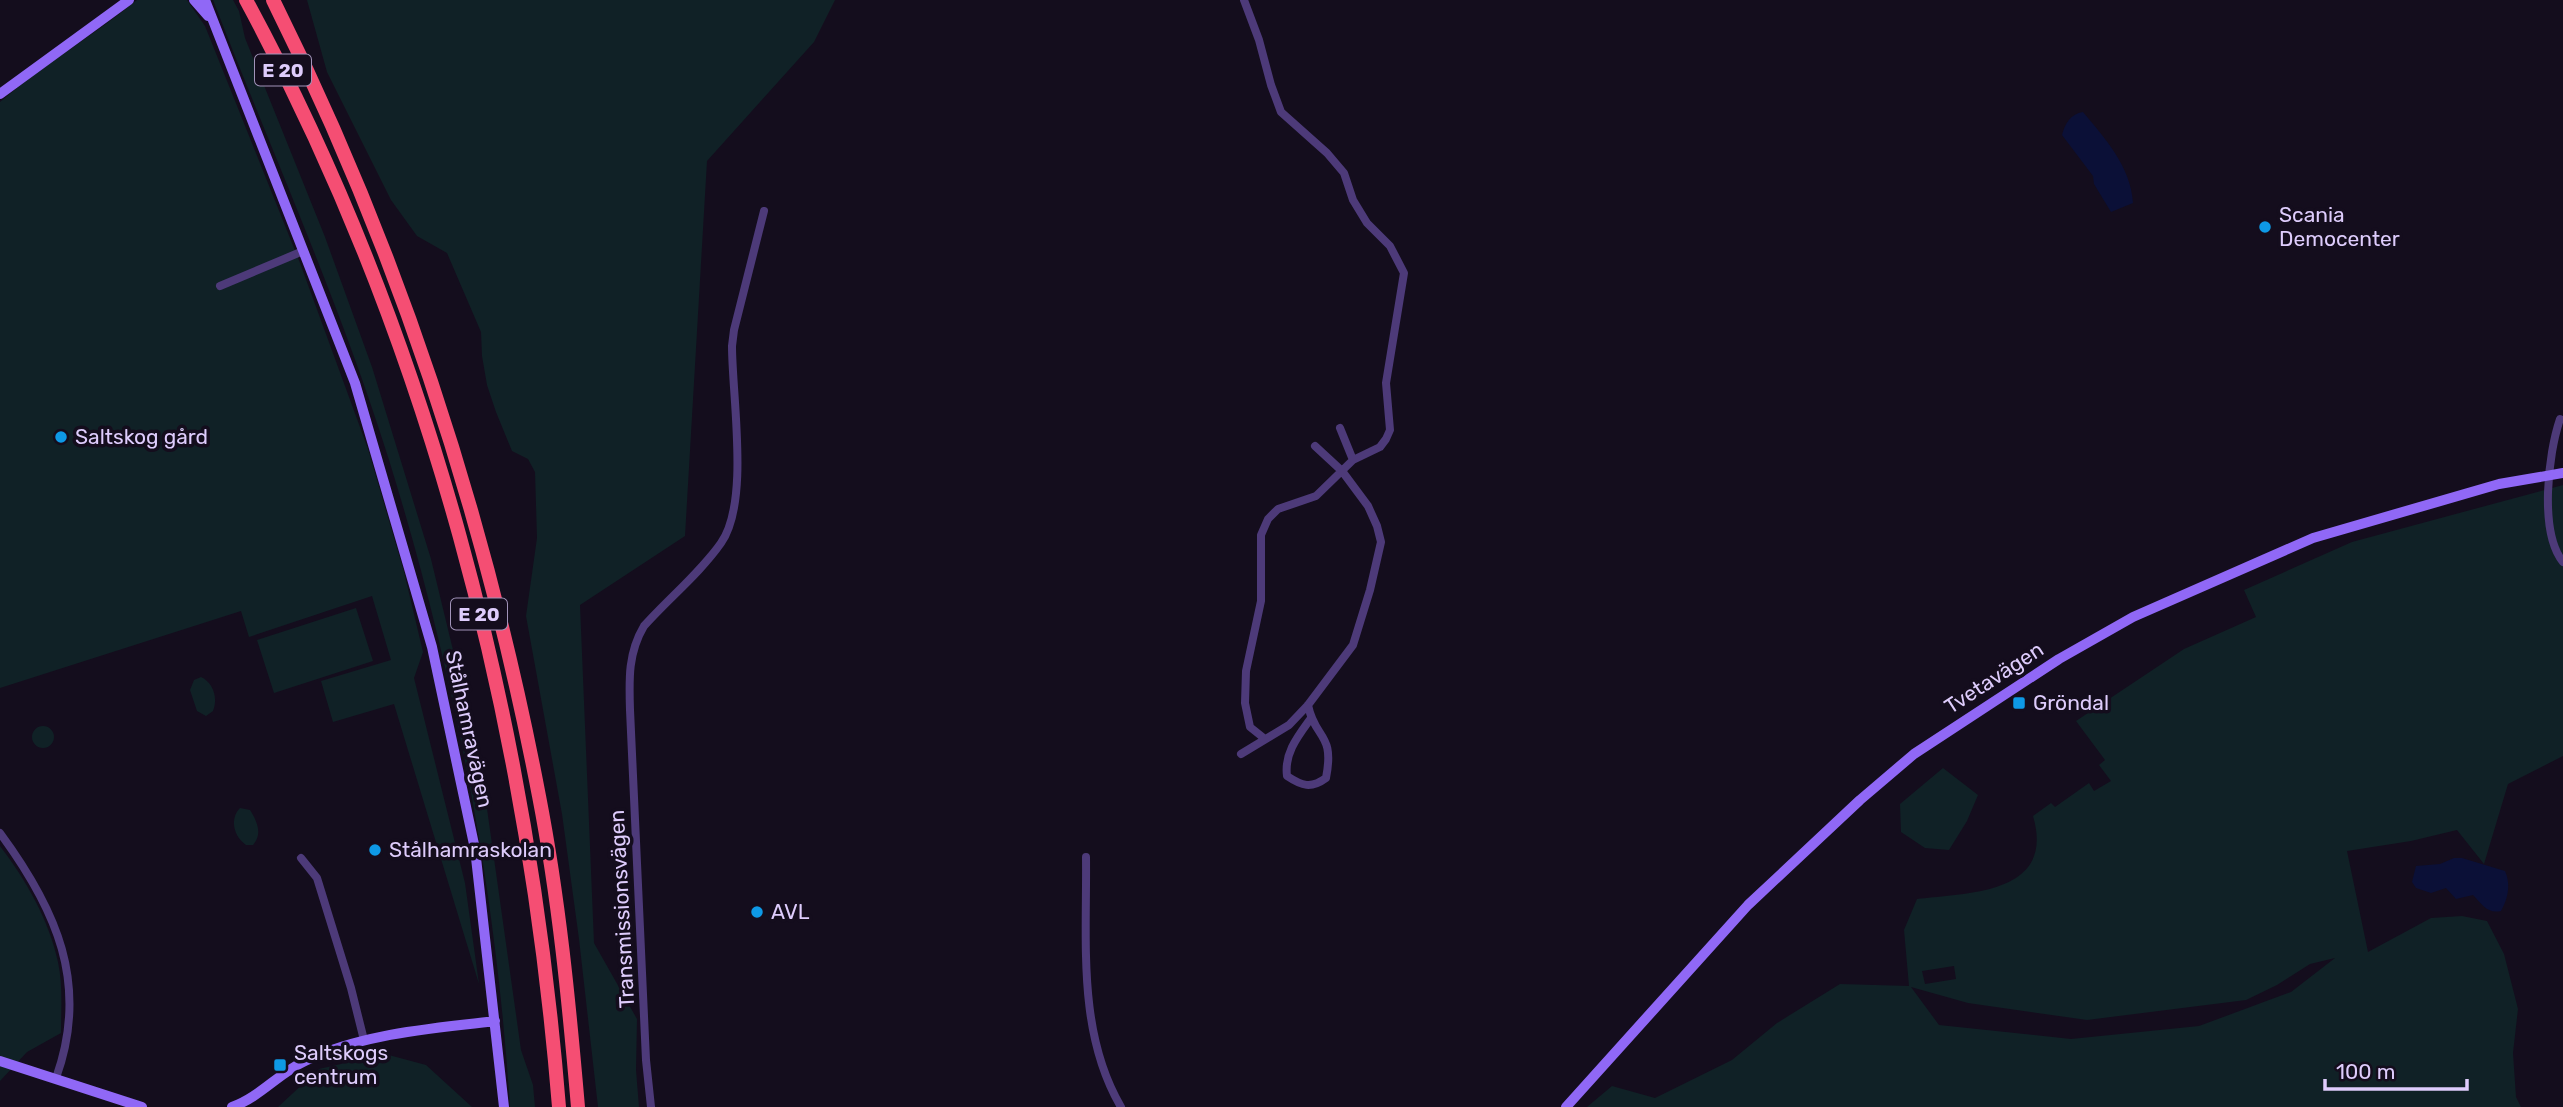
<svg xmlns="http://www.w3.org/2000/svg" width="2563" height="1107" font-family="Rubik,sans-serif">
<rect width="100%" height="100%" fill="#140d1d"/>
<!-- green -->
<path fill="#102126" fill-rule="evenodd" d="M137 0H187L205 26 300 263 368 449 404 572 423 652 414 678 465 883 479 984 394 704 333 722 321 681 391 660 372 596 249 637 241 611 0 688V102C43 65 93 36 137 0Z
M213 0H233L239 11 245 38 325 237 372 367 431 559 481 766 521 1050 533 1085 535 1107H510C496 888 454 669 389 460 340 303 272 153 213 0Z
M307 0H835L814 42 707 161 685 536 580 605 594 943 637 1019 636 1070 639 1107H598L579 939 562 814 526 616 537 538 535 472 528 459 512 451 496 412 487 385 482 356 481 332 447 253 417 236 391 200 327 72Z
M2563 485V756L2508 784 2484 864 2457 830 2411 841 2347 851 2368 952 2431 918 2462 916 2487 921 2504 954 2518 1009 2513 1053 2516 1097 2521 1107H1587L1612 1086 1655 1098 1732 1060 1777 1023 1840 984 1909 986 1904 930 1917 899C1969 893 2056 894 2033 816L2051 803 2055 807 2089 783 2094 791 2111 781 2099 765 2105 760 2076 721 2184 649 2256 617 2244 590 2352 542ZM2335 958 2291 992 2199 1026 2071 1039 1939 1025 1911 987 1968 1003 2087 1020 2246 1000 2277 985 2310 964ZM1954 966 1956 979 1925 984 1922 971Z
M356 608 373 661 274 693 257 640Z
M201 677C214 683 218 699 213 711L206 716 197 711 190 690 194 680Z
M32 737a11 11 0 1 1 22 0a11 11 0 1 1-22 0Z
M1943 768 1978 795 1967 821 1949 850 1925 848 1901 832 1900 804Z
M240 808 250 810C257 821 263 834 253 845H246C234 837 229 819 240 808Z
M0 846C26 880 49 920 58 962 63 985 61 1010 61 1033L27 1052 0 1081Z
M385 1054 426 1065 472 1107H278L319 1069Z"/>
<!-- water -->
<path fill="#0b1037" d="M2083 112C2105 138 2131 167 2133 203L2111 212 2094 184 2093 176 2062 135C2065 124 2070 114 2083 112Z
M2454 858H2462L2505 871C2511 884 2508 899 2501 911 2487 914 2482 904 2473 895L2456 899 2446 888 2431 893 2416 888 2412 882 2416 866 2440 864Z"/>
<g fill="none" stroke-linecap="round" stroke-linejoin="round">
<!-- street -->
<path stroke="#4d3a79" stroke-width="8" d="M1244 0 1259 40 1271 85 1281 112 1327 153 1344 173 1353 200 1367 223 1390 246 1404 273 1386 383 1390 430 1386 439 1380 447 1353 460 1316 496 1278 509 1268 519 1261 535V601L1246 671 1245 703 1250 727 1265 739
M220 286 303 251
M2560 419C2548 454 2539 532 2563 562
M1340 428 1353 460
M1308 705C1315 740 1335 732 1326 778 1311 789 1302 786 1287 776 1284 753 1298 736 1311 718
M1241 754 1289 725 1308 705 1353 645 1370 590 1381 542 1377 526 1368 506 1342 471 1315 446
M0 833C56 909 90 984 56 1078
M1086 857C1087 941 1077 1032 1121 1107
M301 858 317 878 351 988 364 1040
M651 1107 646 1060 630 710C629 679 628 653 644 626 669 598 700 573 721 543 750 502 732 397 732 346L734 330 764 211"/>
<!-- secondary -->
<path stroke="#9068f6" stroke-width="10" d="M194 0 208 16
M205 0 355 383 432 647 475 849 504 1107
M0 94 129 0
M0 1061 142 1107
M232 1107C260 1097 279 1073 305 1061 363 1033 432 1029 495 1021
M1566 1107 1748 905 1860 800 1914 754 2059 659 2133 617 2313 538 2499 484 2563 473"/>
<!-- highway -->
<path stroke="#f54e73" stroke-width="14" d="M246 0C430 340 528 723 559 1107
M273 0C399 252 486 519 539 796 559 899 569 1003 578 1107"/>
</g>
<!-- markers -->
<g fill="#0e99e6" stroke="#140d1d" stroke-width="2.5">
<circle cx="2265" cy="227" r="7"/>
<circle cx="61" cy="437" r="7"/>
<rect x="2012" y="696" width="14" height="14" rx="3.5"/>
<circle cx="375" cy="850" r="7"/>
<circle cx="757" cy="912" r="7"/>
<rect x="273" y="1058" width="14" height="14" rx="3.5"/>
</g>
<g text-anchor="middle" stroke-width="7" stroke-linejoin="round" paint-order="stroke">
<!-- shield labels -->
<g fill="#140d1d" stroke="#a193b9" stroke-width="2">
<rect x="255" y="54.5" width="56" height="31" rx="5"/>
<rect x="451" y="598.5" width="56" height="31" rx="5"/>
</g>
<g font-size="19" font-weight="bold" fill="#deccfc">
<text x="283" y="77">E 20</text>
<text x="479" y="621">E 20</text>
</g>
<!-- poi labels -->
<g font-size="21" fill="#deccfc" stroke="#140d1d" text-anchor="start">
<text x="2279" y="222">Scania<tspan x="2279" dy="24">Democenter</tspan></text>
<text x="75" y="444">Saltskog gård</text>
<text x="2033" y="710">Gröndal</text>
<text x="389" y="857">Stålhamraskolan</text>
<text x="771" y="919">AVL</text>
<text x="294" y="1060">Saltskogs<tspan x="294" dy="24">centrum</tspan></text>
</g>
<!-- street labels -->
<g font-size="21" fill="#deccfc" stroke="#140d1d">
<text transform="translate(1994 678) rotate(-33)" y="7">Tvetavägen</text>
<text transform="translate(469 729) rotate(78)" y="7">Stålhamravägen</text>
<text transform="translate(622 909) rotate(-93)" y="7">Transmissionsvägen</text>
</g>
</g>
<!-- scale -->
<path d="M2325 1079v10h142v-10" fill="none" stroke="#deccfc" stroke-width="3.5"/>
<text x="2336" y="1079" font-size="21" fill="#deccfc" stroke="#140d1d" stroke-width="5" paint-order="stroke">100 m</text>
</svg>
